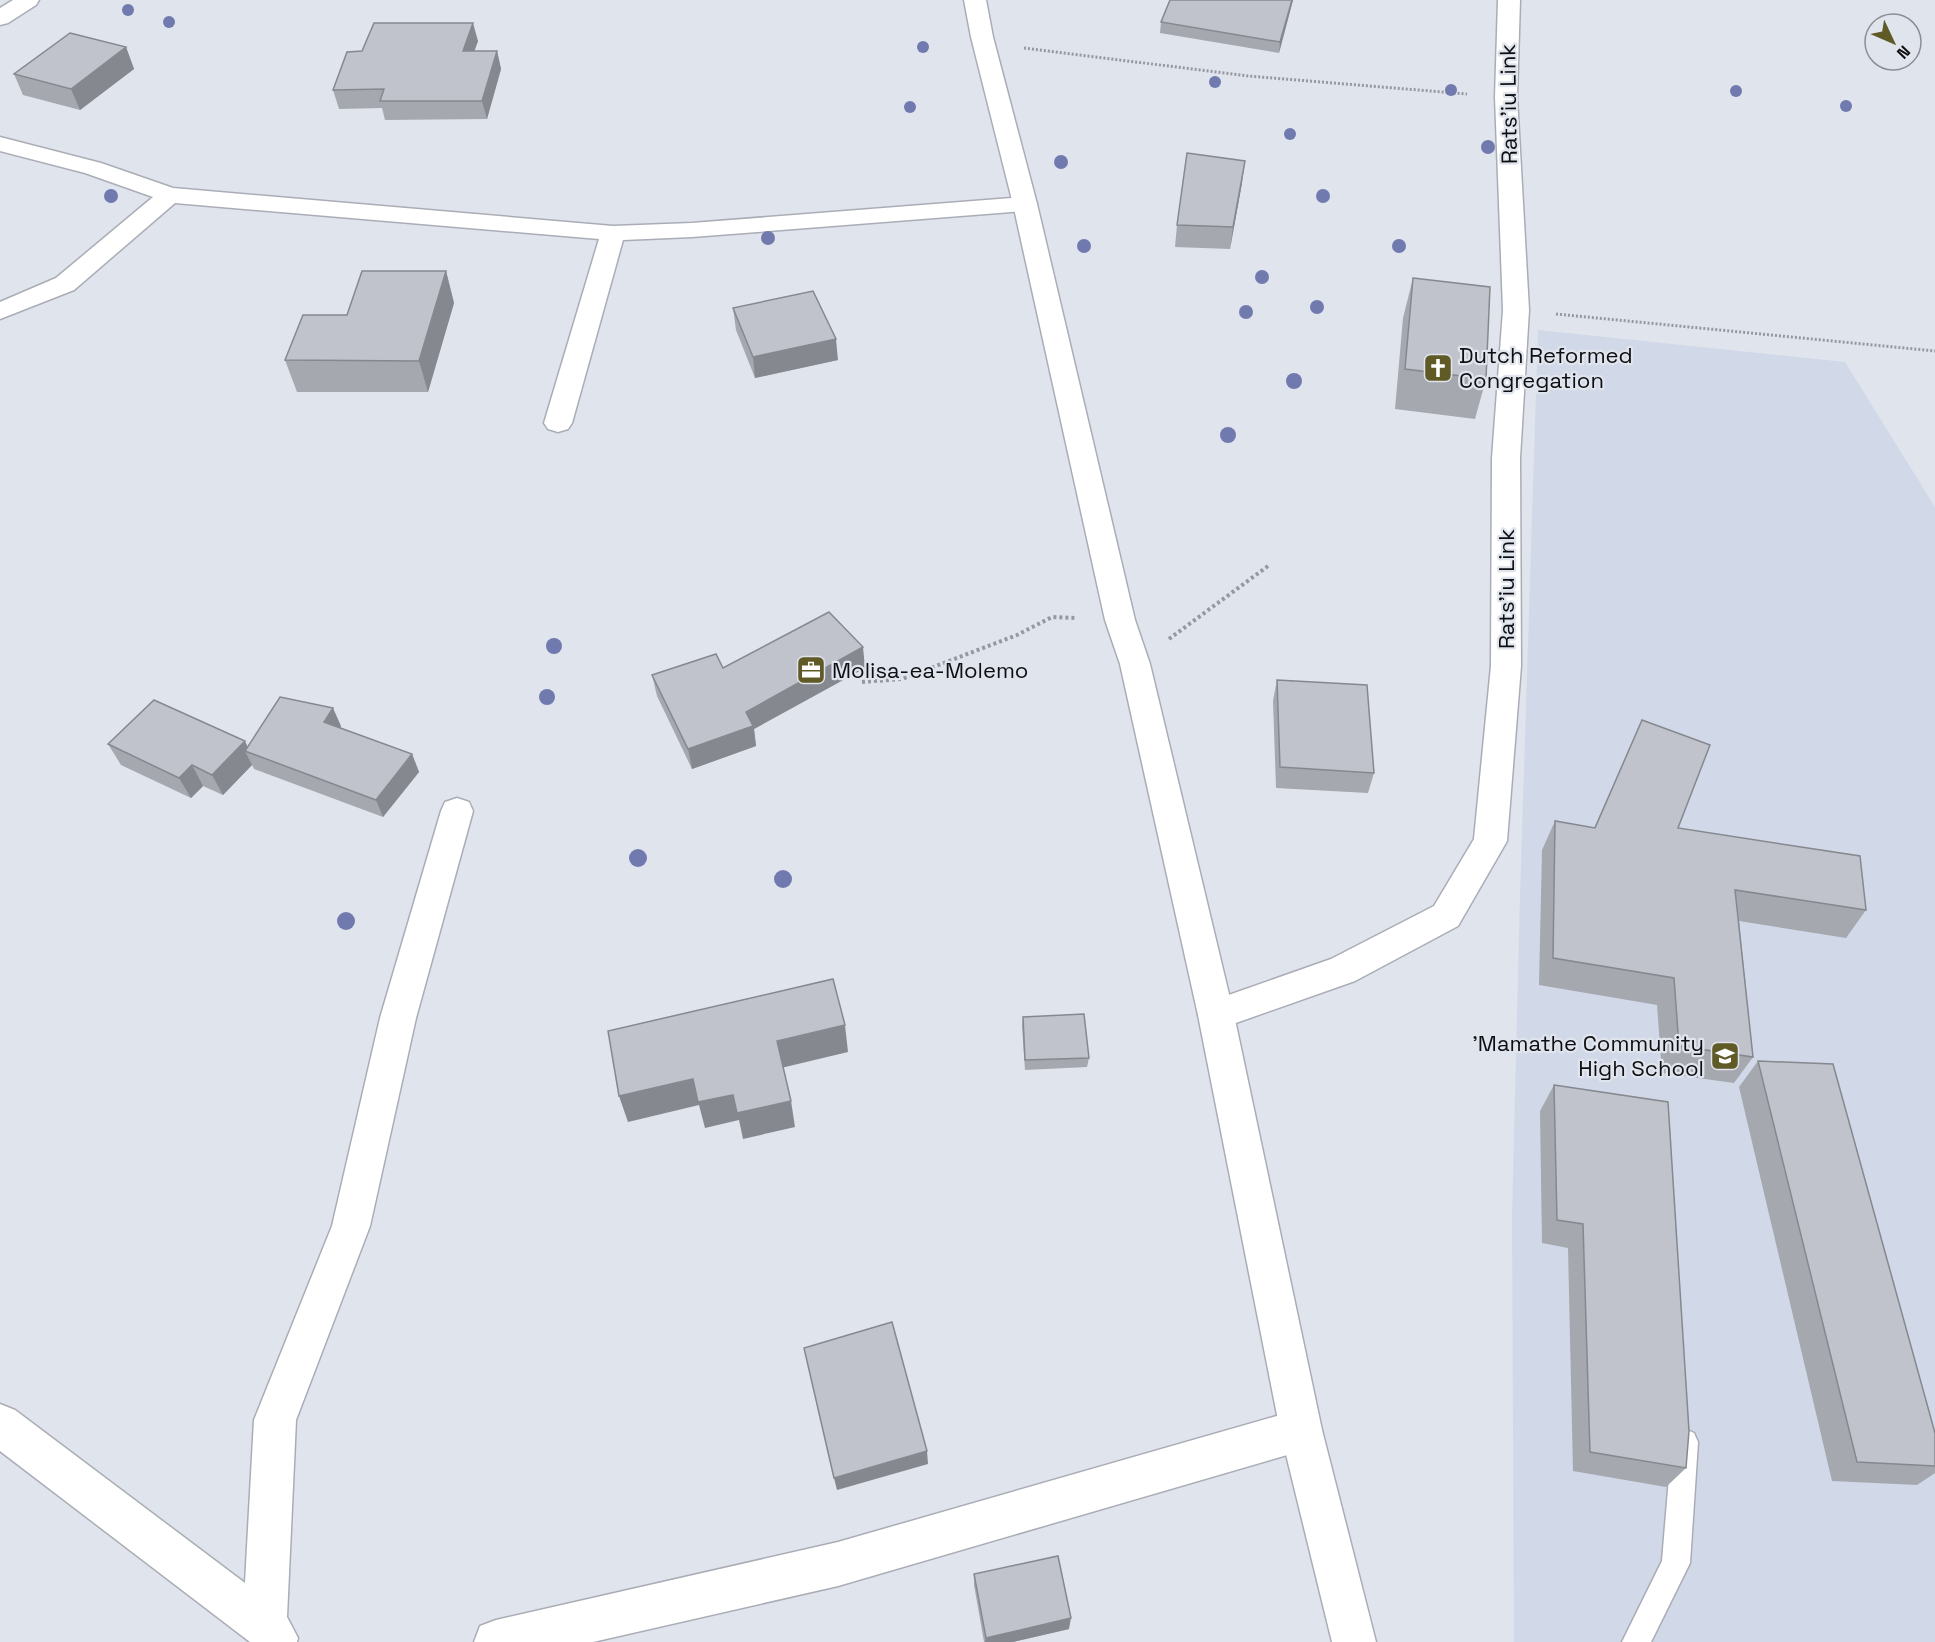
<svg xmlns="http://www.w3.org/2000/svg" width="1935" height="1642" font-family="'Space Grotesk',sans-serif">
<rect width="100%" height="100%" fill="#e0e4ed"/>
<!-- built -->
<path fill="#d1d8e8" d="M1538 330 1845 362 1935 507V1642H1514L1512 1217 1520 895Z"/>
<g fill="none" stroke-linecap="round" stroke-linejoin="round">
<!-- lane casing -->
<g stroke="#aaadb6" stroke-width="3">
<path id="lane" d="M1685 1429 1694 1433 1698 1442 1690 1563 1651 1642H1622L1662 1561 1672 1442 1676 1433Z"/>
</g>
<!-- street casing -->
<g stroke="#aaadb6" stroke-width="3">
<path id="street" d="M13 0H39L36 5 8 23 0 25V8Z
M1498 0H1520L1517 97 1529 310 1520 458 1521 666 1507 841 1458 926 1355 981 1216 1030 1203 1026 1198 1015 1203 1004 1331 959 1434 906 1474 839 1491 666 1492 458 1503 310 1495 97Z
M0 137 101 163 173 188 613 226 692 223 1025 197 1034 199 1037 204 1034 209 1025 211 692 237 623 240 572 423 568 429 558 432 548 429 544 423 599 239 175 203 74 290 0 319V302L56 278 153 197 85 173 0 151Z
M457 798 469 802 473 811 416 1018 370 1226 296 1420 287 1617 298 1638 297 1642H250L0 1451V1404L15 1410 245 1583 254 1420 332 1226 380 1018 441 811 445 802Z
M1301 1409 1316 1415 1322 1430 1316 1445 1301 1451 838 1586 593 1642H474L480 1626 496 1620 838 1542Z"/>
</g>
<!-- secondary casing -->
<g stroke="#aaadb6" stroke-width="3">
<path id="secondary" d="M964 0H986L993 37 1037 204 1135 620 1150 664 1234 1015 1322 1430 1376 1642H1332L1280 1430 1198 1015 1120 664 1105 620 1013 204 971 37Z"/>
</g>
<!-- path-far1 -->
<path stroke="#95989f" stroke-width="3" stroke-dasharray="2 2" stroke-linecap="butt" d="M1024 48 1248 76 1467 94
M1556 314 1935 351"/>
<!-- path -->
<path stroke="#95989f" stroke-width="4" stroke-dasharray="3 3" stroke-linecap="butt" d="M1169 639 1268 566
M862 682 902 679 1017 635 1052 617 1077 618"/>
<!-- lane -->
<use href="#lane" fill="#fff" fill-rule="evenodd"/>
<!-- street -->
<use href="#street" fill="#fff" fill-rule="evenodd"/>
<!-- secondary -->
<use href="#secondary" fill="#fff" fill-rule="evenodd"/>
</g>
<!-- trees -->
<g fill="#707aaf">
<circle cx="128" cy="10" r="6"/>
<circle cx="169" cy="22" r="6"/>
<circle cx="923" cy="47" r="6"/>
<circle cx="1215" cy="82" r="6"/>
<circle cx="1451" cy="90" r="6"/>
<circle cx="1736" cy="91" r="6"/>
<circle cx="1846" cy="106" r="6"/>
<circle cx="910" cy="107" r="6"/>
<circle cx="1290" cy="134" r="6"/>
<circle cx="1488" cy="147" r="7"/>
<circle cx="1061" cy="162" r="7"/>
<circle cx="111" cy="196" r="7"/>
<circle cx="1323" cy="196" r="7"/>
<circle cx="768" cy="238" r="7"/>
<circle cx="1084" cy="246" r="7"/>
<circle cx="1399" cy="246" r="7"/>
<circle cx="1262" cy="277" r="7"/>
<circle cx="1317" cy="307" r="7"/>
<circle cx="1246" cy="312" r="7"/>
<circle cx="1294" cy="381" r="8"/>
<circle cx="1228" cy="435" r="8"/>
<circle cx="554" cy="646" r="8"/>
<circle cx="547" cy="697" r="8"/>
<circle cx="638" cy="858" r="9"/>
<circle cx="783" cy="879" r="9"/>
<circle cx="346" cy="921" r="9"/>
</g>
<!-- wall -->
<path fill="#a5a8af" d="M1293 0 1279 53 1160 33 1161 22Z
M478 41 474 51H497L501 69 487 119 385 120 382 108 339 109 333 90 362 51Z
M126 47 134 69 80 110 23 95 14 74Z
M1242 183 1230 249 1175 247 1177 225Z
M446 271 454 303 428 392H297L285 360 347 315Z
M1413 278 1486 379 1475 419 1395 409 1403 318Z
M733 308 838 360 755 378 736 330Z
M723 668H865L754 729 756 746 692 769 657 696 652 675Z
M1277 680 1374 773 1368 793 1276 788 1273 701Z
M1642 720 1678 828 1866 910 1846 938 1739 921 1753 1057 1734 1083 1662 1073 1657 1005 1539 985 1542 850 1555 821 1594 828Z
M341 726 340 728 412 754 419 772 383 817 254 769 252 765 223 795 203 786 191 798 121 765 108 744 248 747Z
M1023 1017 1089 1058 1087 1067 1025 1070 1022 1026Z
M1758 1061 1935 1433V1473L1917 1485 1832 1481 1739 1087Z
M1554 1085 1686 1468 1666 1487 1573 1471 1568 1248 1542 1243 1540 1111Z
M974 1574 1069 1629 1013 1642H984L974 1585Z"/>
<!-- shaded-wall -->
<path fill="#86888f" d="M1292 0H1293L1279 53 1280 42Z
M473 23 478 41 468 69 463 51Z
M126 47 134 69 80 110 71 89Z
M497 51 501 69 487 119 482 101Z
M1245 161 1242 183 1230 249 1233 227Z
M446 271 454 303 428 392 419 361Z
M836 339 838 360 755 378 753 357Z
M863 647 865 668 754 729 756 746 692 769 688 749 746 712Z
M333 708 341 726 332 740 324 722Z
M245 741 251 754 245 751 252 765 223 795 212 775Z
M412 754 419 772 383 817 376 800Z
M192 765 203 786 191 798 179 778Z
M845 1025 848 1052 781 1068 777 1041Z
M693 1079 733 1095 791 1101 795 1127 743 1139 739 1120 705 1128 699 1105 628 1122 619 1096Z
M927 1451 928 1464 837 1490 834 1478Z
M1071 1618 1069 1629 1013 1642H985L986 1638Z"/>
<!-- building -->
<path fill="#c0c3cc" stroke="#86888f" stroke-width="1.5" d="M1170 0H1292L1280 42 1161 22Z
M374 23H473L463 51H497L482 101H380L384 89 333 90 347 52 362 51Z
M70 33 126 47 71 89 14 74Z
M1187 153 1245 161 1233 227 1177 225Z
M362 271H446L419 361 285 360 303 315H347Z
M1413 278 1490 287 1486 379 1405 369Z
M813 291 836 339 753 357 733 308Z
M829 612 863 647 746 712 753 726 688 749 652 675 716 654 723 668Z
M1277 680 1367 685 1374 773 1280 767Z
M280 697 333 708 324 722 412 754 376 800 245 751Z
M154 700 245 741 212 775 192 765 179 778 108 744Z
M1642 720 1710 745 1678 828 1860 856 1866 910 1735 890 1753 1057 1679 1046 1674 978 1553 958 1555 821 1595 828Z
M833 979 845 1025 777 1041 791 1101 737 1113 733 1095 698 1102 693 1079 619 1096 608 1031Z
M1084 1014 1089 1058 1025 1060 1023 1017Z
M1758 1061 1833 1064 1935 1433V1466L1857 1462Z
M1554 1085 1668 1102 1689 1431 1686 1468 1590 1452 1583 1224 1557 1220Z
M892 1322 927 1451 834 1478 804 1348Z
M1058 1556 1071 1618 986 1638 974 1574Z"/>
<!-- icons -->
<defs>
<g id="church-square" transform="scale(1.5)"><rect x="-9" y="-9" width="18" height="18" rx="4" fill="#5f5a26" stroke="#e0e4ed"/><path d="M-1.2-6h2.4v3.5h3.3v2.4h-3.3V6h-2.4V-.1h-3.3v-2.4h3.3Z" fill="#fff"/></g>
<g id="office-square" transform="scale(1.5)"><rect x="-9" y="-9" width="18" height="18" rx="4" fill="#5f5a26" stroke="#e0e4ed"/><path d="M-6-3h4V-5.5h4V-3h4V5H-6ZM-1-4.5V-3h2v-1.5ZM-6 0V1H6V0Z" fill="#fff"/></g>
<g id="school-square" transform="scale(1.5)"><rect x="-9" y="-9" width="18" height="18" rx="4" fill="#5f5a26" stroke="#e0e4ed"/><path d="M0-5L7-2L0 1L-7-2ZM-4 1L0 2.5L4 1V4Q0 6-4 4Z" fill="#fff"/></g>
</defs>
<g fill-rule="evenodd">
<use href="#church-square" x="1438" y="368"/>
<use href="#office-square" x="811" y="670"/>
<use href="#school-square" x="1725" y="1056"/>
</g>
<g text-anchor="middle" stroke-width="4.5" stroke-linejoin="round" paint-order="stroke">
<!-- street labels -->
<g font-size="22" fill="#0d0e11" stroke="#e0e4ed">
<text transform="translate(1508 104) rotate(-91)" y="8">Rats'iu Link</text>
<text transform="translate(1506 589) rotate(-90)" y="8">Rats'iu Link</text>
</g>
<!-- poi labels -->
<g font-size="22" fill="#0d0e11" stroke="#e0e4ed" text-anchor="start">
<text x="1459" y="363">Dutch Reformed<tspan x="1459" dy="25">Congregation</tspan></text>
<text x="832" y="678">Molisa-ea-Molemo</text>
<text x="1704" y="1051" text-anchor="end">'Mamathe Community<tspan x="1704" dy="25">High School</tspan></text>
</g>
</g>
<!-- north arrow -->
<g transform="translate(1893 42) rotate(134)"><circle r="28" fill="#e0e4ed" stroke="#8c8e95" stroke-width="1.5"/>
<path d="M0-4.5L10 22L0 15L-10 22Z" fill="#5f5a26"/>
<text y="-9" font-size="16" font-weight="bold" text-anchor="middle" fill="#0d0e11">N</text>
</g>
</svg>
